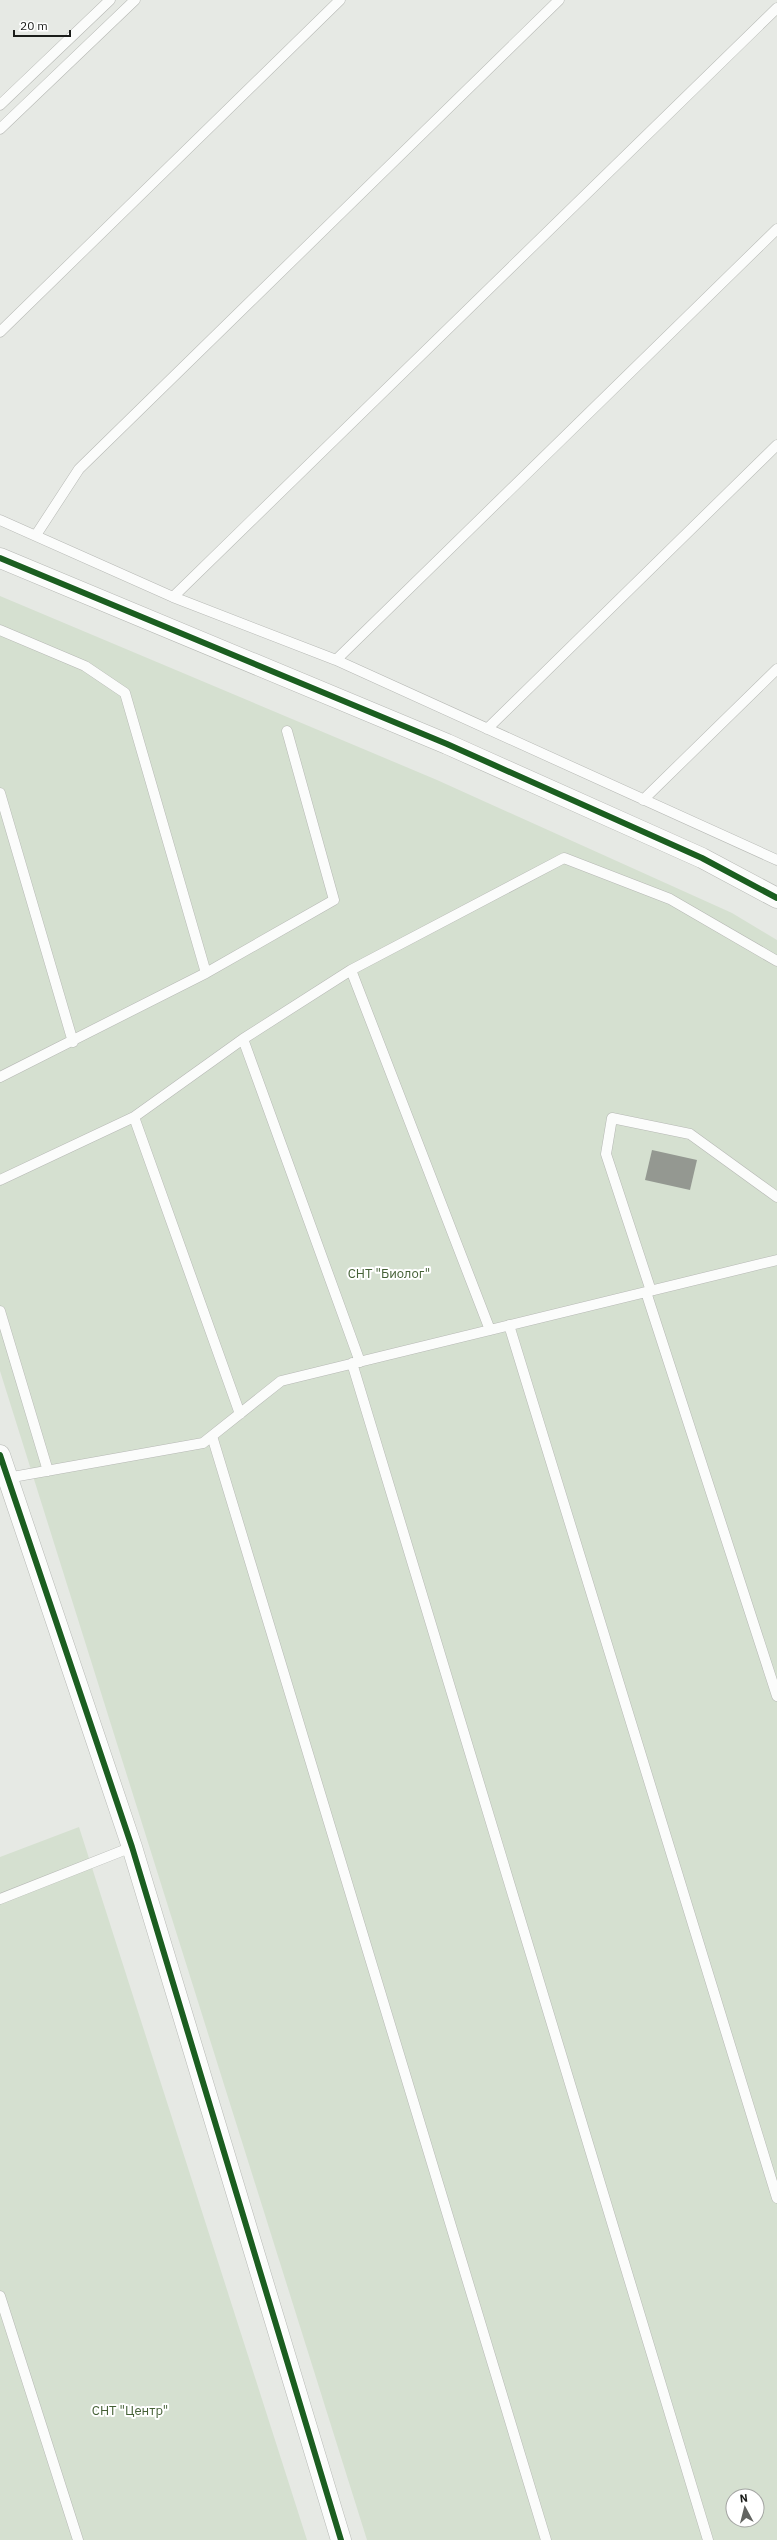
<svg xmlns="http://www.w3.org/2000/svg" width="777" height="2540" font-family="'IBM Plex Sans',sans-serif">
<rect width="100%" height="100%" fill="#e6e9e4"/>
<!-- green -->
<path fill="#d5e0d0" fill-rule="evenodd" d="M0 596 437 780 732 913 777 940V2540H367L0 1371ZM733 2496H757V2520H733Z
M79 1827 307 2540H0V1857Z"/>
<!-- building -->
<path fill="#949891" d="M652 1150 697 1160 690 1190 645 1180Z"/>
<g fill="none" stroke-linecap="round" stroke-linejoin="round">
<!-- lane casing -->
<g stroke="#b6b8b4" stroke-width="11">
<path id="lane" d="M0 105 110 0
M0 129 135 0
M0 332 340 0
M0 520 173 597 336 660 777 860
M36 535 79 469 559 0
M173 597 777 8
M0 630 85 666 125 693 206 973
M336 660 777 229
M487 729 777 445
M0 793 73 1042
M643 800 777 669
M351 970 490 1330
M243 1039 360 1362
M0 1077 206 973 334 900 287 731
M134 1117 240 1414
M0 1180 134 1117 243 1039 351 970 564 858 670 899 777 961
M651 1291 606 1154 612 1118 690 1134 777 1197
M646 1292 777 1696
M0 1311 48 1471
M509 1325 777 2198
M352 1363 708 2540
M212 1436 546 2540
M7 1478 203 1443 281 1381 777 1260
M0 1899 132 1847
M0 2296 78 2540"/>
</g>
<!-- street casing -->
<g stroke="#b6b8b4" stroke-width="21">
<path id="street" d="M0 558 447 744 702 858 777 898
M0 1455 132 1847 341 2540"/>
</g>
<!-- lane -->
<use href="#lane" stroke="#fbfcfb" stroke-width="10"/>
<!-- street -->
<use href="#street" stroke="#fbfcfb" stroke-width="20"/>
<!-- cycleway casing -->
<g stroke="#fff" stroke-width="8">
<path id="cycleway" d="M0 558 447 744 702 858 777 898
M0 1455 132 1847 341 2540"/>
</g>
<!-- cycleway -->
<use href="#cycleway" stroke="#1b5e20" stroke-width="6"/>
</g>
<g text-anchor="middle" stroke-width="4" stroke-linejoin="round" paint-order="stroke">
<!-- park labels -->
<g font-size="13" fill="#435f34" stroke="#fff">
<text x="389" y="1278">СНТ "Биолог"</text>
<text x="130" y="2415">СНТ "Центр"</text>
</g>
</g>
<!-- north arrow -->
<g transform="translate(745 2508) rotate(353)"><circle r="19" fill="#ffffff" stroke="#a4a5a3"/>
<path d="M0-3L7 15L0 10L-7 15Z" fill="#626461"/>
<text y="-6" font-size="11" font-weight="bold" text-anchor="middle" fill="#1b1d1a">N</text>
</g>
<!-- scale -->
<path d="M14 30v6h56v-6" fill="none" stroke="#1b1d1a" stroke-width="2"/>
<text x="20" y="30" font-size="12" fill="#1b1d1a" stroke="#ffffff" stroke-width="3" paint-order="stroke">20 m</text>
</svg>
